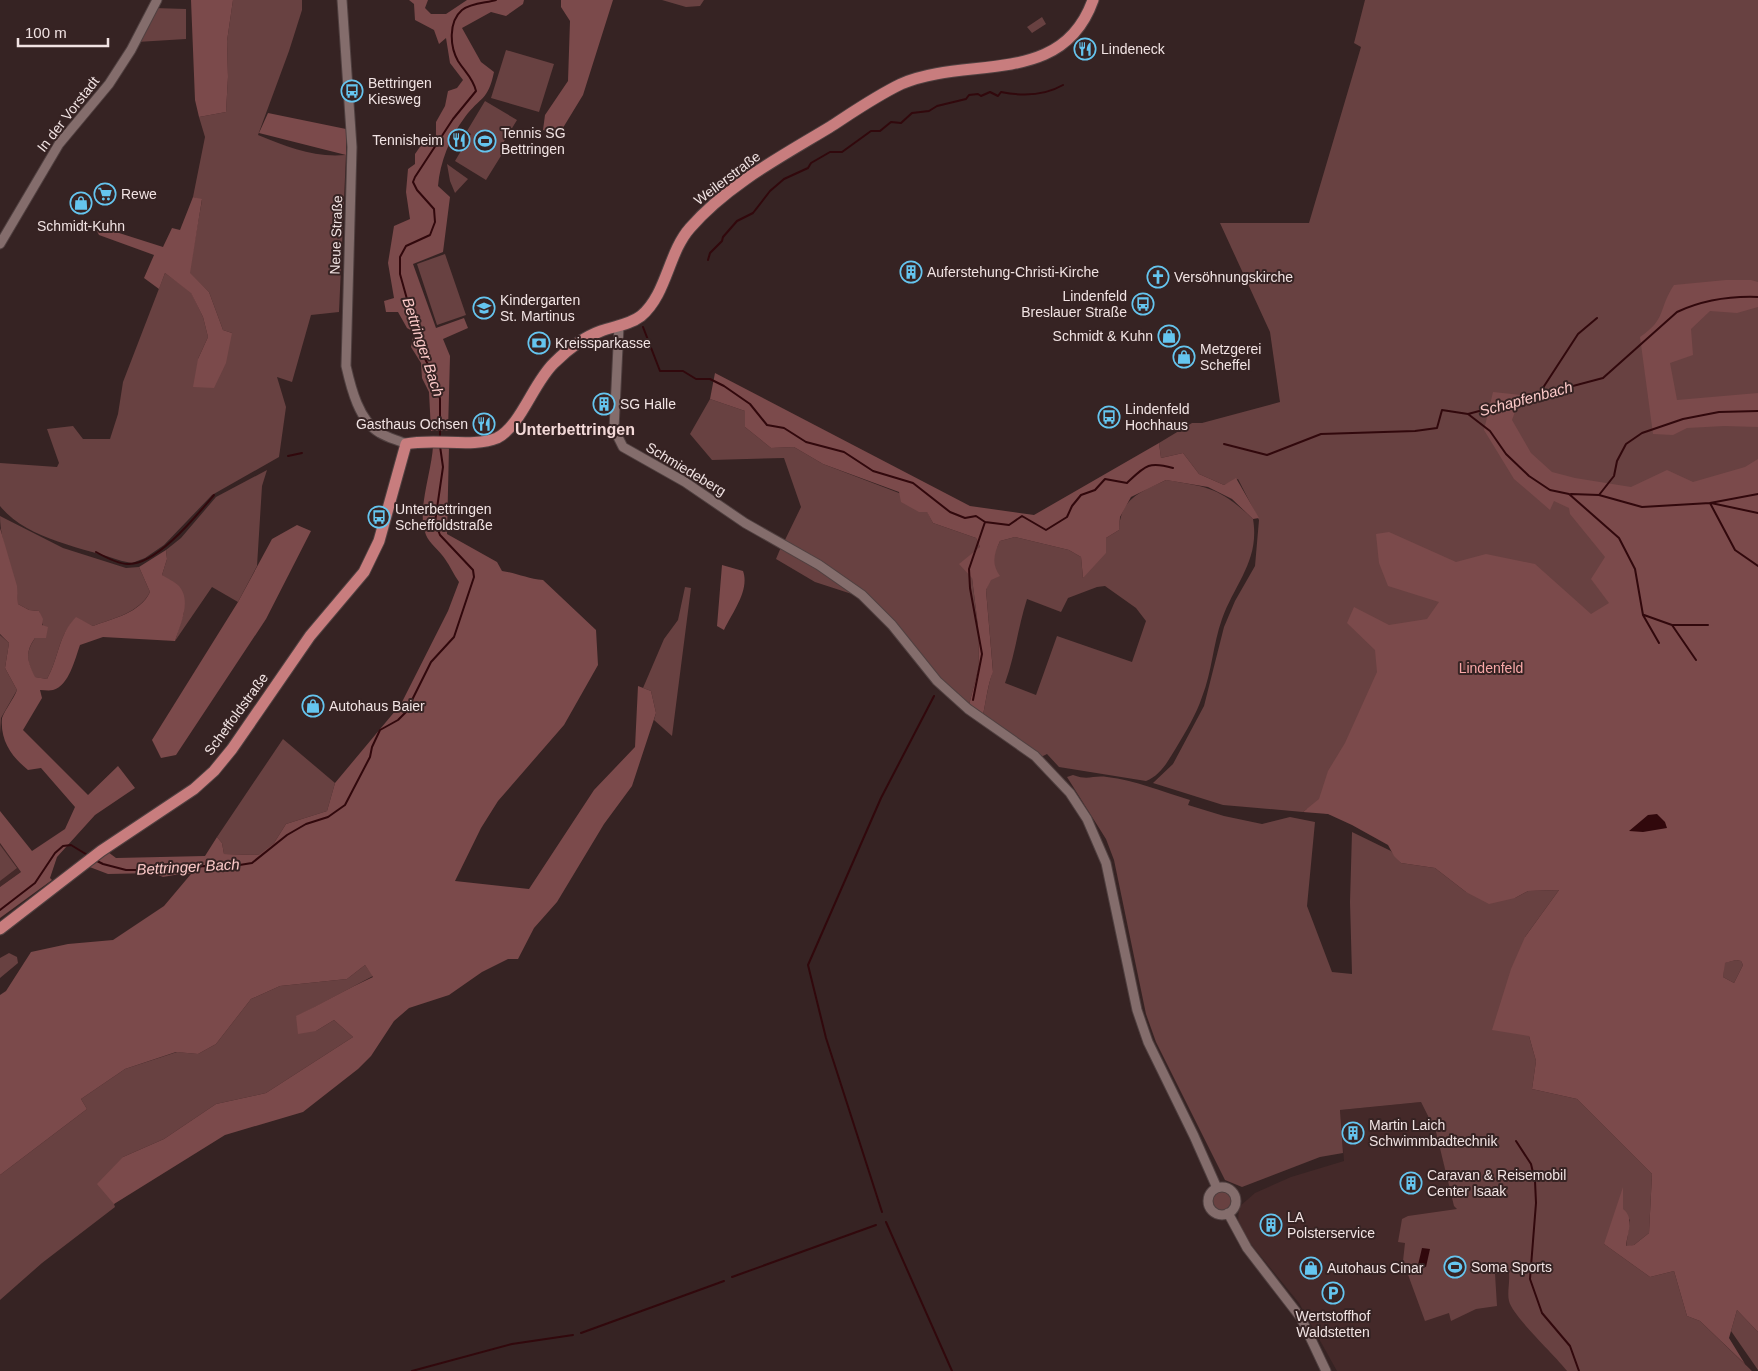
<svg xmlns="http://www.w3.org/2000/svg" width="1758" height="1371" font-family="Arial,sans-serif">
<rect width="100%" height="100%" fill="#362323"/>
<!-- built -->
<path fill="#442929" d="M0 843 21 872 0 887Z
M1421 1102 1436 1132 1455 1206 1506 1273H1509L1554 1353 1567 1371H1337L1299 1303 1246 1238 1238 1222 1239 1207 1255 1193 1291 1177 1344 1161 1340 1110Z"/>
<!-- green -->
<path fill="#684141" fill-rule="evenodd" d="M233 0H302V10L289 51 258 135C288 147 314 158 346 155L339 312 311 315 292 382 277 377 286 407 279 457 212 495 164 545 145 558 132 563 122 561C84 548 26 539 0 506V463L57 467 59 463 47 429 73 426 83 439H110L118 414 123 382 165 273 191 292 203 317 208 337 198 359 232 333 223 330 209 292 189 273 202 200 193 197 205 137 199 117 226 112 228 77 227 41Z
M662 0H704L700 6 686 7Z
M1365 0H1758V683L1337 816 1307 809 1303 812 1223 805 1153 783 1173 764 1204 706 1224 627 1235 601 1255 566 1259 520 1238 479 1224 485 1199 474 1183 453 1161 458 1159 443 1192 423H1202L1280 402 1270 332 1220 223H1309L1361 47 1354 43Z
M154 8 186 9V39L137 42Z
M1042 17 1046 24 1032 33 1027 27Z
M506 50 554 64 539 112 491 98Z
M485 101 517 120 500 148 504 151 486 180 455 161 471 134 467 131Z
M447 164 468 179 455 193 450 181Z
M445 254 466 315 437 325 417 264Z
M710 399 745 411V427L771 448 794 447 823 464 899 493 927 511 933 523 976 538 980 547 972 578 978 626 979 666 969 705 938 676 881 609 784 542 801 507 784 458 712 460 690 434Z
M267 470 262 486 257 566 238 602 212 587 175 641 184 612 162 575 167 559 166 550 181 538 216 497Z
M1166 480C1209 487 1220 488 1253 519 1260 560 1235 583 1222 619 1213 644 1212 672 1202 697 1196 715 1186 731 1176 748 1168 761 1161 775 1146 781L1059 767 1047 754 1041 757 983 715C986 701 988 684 993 671L986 590 994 569V554L1000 541 1015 537 1069 550 1081 557 1083 578 1106 538 1119 530C1120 498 1141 492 1166 480ZM1105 586 1136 608 1146 621 1132 662 1057 636 1036 695 1005 683C1015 656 1018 627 1027 599L1061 612 1068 598 1097 587Z
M0 516 63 548 126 568 139 567 150 592C139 613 114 618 93 626L76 618C58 635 59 658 47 679L34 677C27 661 25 653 35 638H46L39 611 29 610 18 604C17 573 0 547 0 516Z
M781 547 837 580 858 596 815 582 776 559Z
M685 587 691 588 672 736 654 720 656 713 651 691 643 688 664 639 678 620Z
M0 635 9 643 5 668 17 690 1 718 0 734Z
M283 739 335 783 327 811 286 824 274 843 260 855 224 854 222 843 217 837Z
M1073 775C1089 781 1092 775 1107 777 1135 780 1163 792 1190 800L1188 805 1224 816 1262 824 1290 817 1315 822 1307 906 1332 972 1352 974 1350 902 1352 832 1391 851 1401 863 1435 868 1466 892 1515 898 1528 891 1559 890 1525 937 1529 1036 1536 1061 1532 1089 1577 1099 1652 1174 1649 1233 1634 1245 1626 1247 1630 1219 1604 1244 1650 1277 1674 1271 1687 1316 1700 1321 1752 1371H1567C1555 1355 1513 1317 1509 1301 1507 1293 1510 1282 1509 1273L1495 1274 1497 1306 1476 1309 1451 1321 1449 1313 1425 1321 1403 1261 1405 1243 1398 1242 1402 1219 1408 1216 1457 1209 1454 1206 1436 1132 1421 1102 1340 1110 1343 1153 1320 1157 1242 1187 1225 1180 1156 1042 1146 1014 1114 860 1106 839 1067 777Z
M0 845 17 868 0 881Z
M9 953 17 957 18 963 0 978V958Z
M1736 960 1741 961 1743 965 1734 983 1723 977 1724 963Z
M365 965 373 976 296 1017 316 1031 334 1020 353 1037 266 1093 216 1104 164 1139 123 1157 114 1204 115 1207 42 1263 0 1300V1175L87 1109 81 1099 125 1069 177 1052 198 1054 216 1044 251 999 280 986 347 979Z
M1213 1201a9 9 0 1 1 18 0a9 9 0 1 1-18 0Z
M1737 1310 1758 1332V1370L1731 1331Z"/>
<!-- forest -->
<path fill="#7b4a4b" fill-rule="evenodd" d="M191 0H233L227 41 228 77 226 112 199 117 195 100Z
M409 0H428L425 8 431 14H446L467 0H524L523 4 506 16 491 12 462 28 481 62 494 72C488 101 480 97 465 117 450 137 440 162 438 186L450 197 443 252 413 264 436 328 464 318 468 328 443 339 450 356 448 431H431L429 392 422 378 421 363 411 347 414 332 407 328 398 312H386L384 301 394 298 388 263 394 226 410 219 406 192 408 169 415 164V154L424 141 436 139V122L445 106 448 91 457 88 463 80 450 63 446 38 439 44 434 30 415 20 414 4Z
M561 0H613L583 95 558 136 543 130 545 115 568 81 570 21 561 7Z
M268 113 346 129V155L259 133Z
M193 197 202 199 190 273 209 292 223 330 232 333 226 363 214 388 193 387 198 359 208 337 203 317 191 293 165 273 159 289 144 278 154 255 99 235 94 225 163 247 172 228 180 230Z
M1726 280H1751L1758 282V307L1737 313 1710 311 1691 329 1693 355 1670 363 1677 400 1758 393V427L1724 426 1687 428 1673 435 1653 434 1640 337C1667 319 1658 309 1674 285Z
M715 373 970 506 1034 515 1159 443 1161 458 1183 453 1199 474 1224 485 1236 478 1259 518 1253 519 1232 499 1208 487 1166 480 1131 497 1120 517 1119 530 1106 538V553L1083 578 1081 557 1069 550 1015 537 1000 541C994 554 991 564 1000 576L991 580 986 590 993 672C988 683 986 701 983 715L969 705 979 666 978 626 972 578 959 564 980 547 976 538 933 523 927 512H919L901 502 899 492 823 464 794 447 771 448 745 427V411L710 399Z
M1493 392 1521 395 1512 420 1531 453 1552 472 1575 478 1631 487 1667 470 1693 482 1745 467 1758 459V1332L1737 1310 1729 1338 1745 1364 1700 1321 1687 1316 1674 1271 1650 1277 1604 1244 1623 1187V1209C1635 1218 1627 1234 1626 1246L1634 1245 1649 1233 1652 1174 1577 1099 1532 1089 1536 1061 1529 1036 1492 1030 1511 969 1525 937 1559 890 1528 891 1515 898 1489 904 1466 892 1435 868 1401 863 1394 856 1388 845 1352 825 1328 814 1303 812 1319 799 1328 771 1345 743 1377 672 1375 650 1347 623 1354 607 1389 625 1427 619 1439 602 1388 586 1379 563 1376 534 1389 532 1456 562 1486 554 1535 564 1591 614 1609 603 1591 579 1605 557 1570 514 1569 508 1554 501 1550 510 1514 479 1484 430ZM1736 960 1741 961 1743 965 1734 983 1723 977 1725 963Z
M433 446 449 447 447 534 497 562 502 571C517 573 528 579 543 580L596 630 598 665 564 725 498 801 481 828 455 881 529 889 594 790 635 747 638 686 651 691 656 713 632 786 604 824 557 902 534 928 518 959H508L482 972 449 995 409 1008 394 1021 371 1056 358 1069 303 1112 225 1135 114 1204 97 1184 123 1157 164 1139 216 1104 266 1093 353 1037 334 1020 316 1031 298 1034 296 1016C322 1004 346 989 373 977L365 965 347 979 280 986 251 999 216 1044 198 1054 176 1052 125 1069 81 1099 87 1109 0 1175V995L6 991 31 952 68 944 113 940 164 906 191 874H180L163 877 154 873 108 874 87 866 108 852 116 858 205 856 217 837 222 843 224 854 259 855 274 843 286 824 327 811 335 783 401 704 448 611 459 582C454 575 450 566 445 559 440 551 429 543 426 535 416 512 432 471 433 446Z
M297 525 311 531 266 619 176 755 161 758 152 740 238 602 272 539Z
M0 528 17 586 18 604 29 610 39 611 43 619 42 625 48 627 46 638H35C25 652 27 661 35 677L47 679C59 658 58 635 76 617L93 626C114 618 140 613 150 592L139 567 166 550 167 559 162 575C167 578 175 582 179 586 192 601 180 625 175 641L103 637 80 645C75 659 69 686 53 690 49 691 44 690 40 690L42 698 23 730 88 795 118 766 135 788 95 815 57 857 50 878 52 880 0 918V887L21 872 0 843V811L32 851 65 829 75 807 41 768 28 770C12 757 0 741 2 718 6 708 13 700 17 690L5 668 9 643 0 634Z
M722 565 743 571C750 590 732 613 724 630L717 626Z"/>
<!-- water -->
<path fill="#31080c" d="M1657 814 1665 822 1667 828 1643 832 1629 831 1648 815Z
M1422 1248 1430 1249 1426 1267 1418 1265Z"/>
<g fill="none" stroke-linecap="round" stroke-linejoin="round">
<!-- stream -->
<path stroke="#31080c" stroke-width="2" d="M708 260 710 253 722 241 723 237 737 221 753 213 770 191 784 179 808 168 811 163 830 152H842L871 131H880L891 122 901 123 912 113 929 111 937 106 966 99 969 95 978 94 981 96 990 92 998 96 1001 92C1021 96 1044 96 1063 85
M643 327 660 371H683L696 379H710L724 386 750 404 767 425 784 428 806 442 844 452 873 471 913 483 950 512 965 518 976 516 985 522 1009 525 1022 516 1046 530 1067 517 1072 506 1081 495 1095 490 1105 479 1127 483C1145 466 1148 461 1173 468
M1537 397 1578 334 1597 318
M1468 414 1490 431 1506 454 1529 476 1550 490 1569 494 1619 538 1635 569 1643 615 1659 643
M440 438V399L436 380 422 353 400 274V257L406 246 430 235 435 222 434 209 417 190 413 182 415 177 453 119 476 91C473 78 465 72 458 61 450 47 448 22 462 10 471 3 486 3 496 0
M1224 444 1267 455 1321 434 1415 431 1437 428 1442 410 1468 414 1603 378 1677 312C1703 300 1730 296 1758 297
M288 456 302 453
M1571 494 1599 495 1642 507 1710 503 1735 550 1758 566
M1599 495 1614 476 1617 461 1626 444 1642 433 1683 419 1719 412 1758 411
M1710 503 1758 494
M1711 503 1758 513
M96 552C105 557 118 564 128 564 157 565 197 515 214 495
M1644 615 1672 625 1696 660
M1673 625H1708
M973 700 982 654 970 588 969 569 985 522
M95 860 103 864 126 870H180L204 866 227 867 252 863 287 835 306 824 328 817 345 805 370 757 372 747 380 730 398 720 406 712 431 662 454 637 474 577 473 570 440 535 435 522 443 467 440 446
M0 910 35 883 55 853 63 846 71 845 89 856
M1516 1141 1531 1164 1535 1181 1536 1203 1530 1279 1542 1313 1570 1346 1579 1371
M882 1212 826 1038 808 965 881 798 934 696
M886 1222 952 1371
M732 1277 876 1225
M581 1333 724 1281
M412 1371 512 1344 573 1335"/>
<!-- minor casing -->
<g stroke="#504040" stroke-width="11">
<path id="minor" d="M342 0 352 147 346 366C351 388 359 421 380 433 388 438 398 440 406 444
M0 244 59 144 109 84 131 50 157 0
M619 326 614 429 623 447 685 482 745 523 819 565 862 595 892 625 937 681 968 709 1035 756 1070 793 1087 819 1106 863 1137 1010 1148 1042 1194 1136 1217 1188
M1208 1201a14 14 0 1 1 28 0a14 14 0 1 1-28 0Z
M1228 1213 1247 1248 1301 1318 1326 1371"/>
</g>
<!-- major casing -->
<g stroke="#504040" stroke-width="13">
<path id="major" d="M0 929 101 851 194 789 214 771 232 749 310 636 364 572 379 541 406 444C434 438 474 448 497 438 521 426 533 383 554 363 567 350 584 337 601 331 615 326 629 325 641 316 667 294 668 253 690 228 727 185 782 156 830 127 853 112 876 96 901 84 968 55 1062 88 1093 0"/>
</g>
<!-- minor -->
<use href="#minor" stroke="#846d6c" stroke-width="9"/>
<!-- major -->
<use href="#major" stroke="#c87d7e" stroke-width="11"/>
</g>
<!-- icons -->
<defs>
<g id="restaurant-ring" transform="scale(1.125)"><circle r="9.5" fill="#362323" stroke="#65c5ef" stroke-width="1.5"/><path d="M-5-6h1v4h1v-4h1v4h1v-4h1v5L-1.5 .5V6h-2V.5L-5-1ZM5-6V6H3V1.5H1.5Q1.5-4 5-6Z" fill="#65c5ef"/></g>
<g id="bus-ring" transform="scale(1.125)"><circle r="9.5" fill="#362323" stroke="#65c5ef" stroke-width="1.5"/><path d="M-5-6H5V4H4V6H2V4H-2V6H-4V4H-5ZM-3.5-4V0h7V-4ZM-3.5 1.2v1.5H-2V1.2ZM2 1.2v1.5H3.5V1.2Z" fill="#65c5ef"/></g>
<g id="stadium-ring" transform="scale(1.125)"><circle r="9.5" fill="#362323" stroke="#65c5ef" stroke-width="1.5"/><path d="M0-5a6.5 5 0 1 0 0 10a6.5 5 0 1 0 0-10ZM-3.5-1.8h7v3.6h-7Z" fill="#65c5ef"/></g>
<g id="supermarket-ring" transform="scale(1.125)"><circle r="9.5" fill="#362323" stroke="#65c5ef" stroke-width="1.5"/><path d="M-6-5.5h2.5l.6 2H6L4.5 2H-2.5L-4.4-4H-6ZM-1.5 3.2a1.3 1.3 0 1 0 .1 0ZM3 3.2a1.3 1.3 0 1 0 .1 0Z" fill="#65c5ef"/></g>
<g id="shop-ring" transform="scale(1.125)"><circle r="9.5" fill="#362323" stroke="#65c5ef" stroke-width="1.5"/><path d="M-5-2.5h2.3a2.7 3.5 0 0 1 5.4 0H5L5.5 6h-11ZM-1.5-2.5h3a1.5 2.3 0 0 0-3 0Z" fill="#65c5ef"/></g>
<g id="building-ring" transform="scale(1.125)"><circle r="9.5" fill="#362323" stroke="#65c5ef" stroke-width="1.5"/><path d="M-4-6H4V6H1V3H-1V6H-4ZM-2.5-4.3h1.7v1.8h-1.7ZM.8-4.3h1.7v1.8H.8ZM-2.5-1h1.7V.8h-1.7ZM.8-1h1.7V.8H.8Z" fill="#65c5ef"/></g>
<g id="church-ring" transform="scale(1.125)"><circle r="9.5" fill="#362323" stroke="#65c5ef" stroke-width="1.5"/><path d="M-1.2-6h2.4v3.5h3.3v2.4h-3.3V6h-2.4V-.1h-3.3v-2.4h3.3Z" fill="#65c5ef"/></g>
<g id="school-ring" transform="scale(1.125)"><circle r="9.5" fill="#362323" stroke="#65c5ef" stroke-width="1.5"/><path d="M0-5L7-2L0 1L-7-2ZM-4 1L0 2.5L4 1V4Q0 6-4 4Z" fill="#65c5ef"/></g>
<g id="bank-ring" transform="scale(1.125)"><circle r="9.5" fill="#362323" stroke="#65c5ef" stroke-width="1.5"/><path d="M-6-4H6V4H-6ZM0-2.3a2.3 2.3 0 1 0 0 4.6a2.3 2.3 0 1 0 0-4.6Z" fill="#65c5ef"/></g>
<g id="parking-ring" transform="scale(1.125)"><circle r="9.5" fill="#362323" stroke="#65c5ef" stroke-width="1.5"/><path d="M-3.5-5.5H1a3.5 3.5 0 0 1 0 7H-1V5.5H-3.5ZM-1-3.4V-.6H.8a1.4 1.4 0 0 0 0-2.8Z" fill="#65c5ef"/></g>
</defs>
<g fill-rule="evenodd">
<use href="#restaurant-ring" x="1085" y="49"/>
<use href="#bus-ring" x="352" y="91"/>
<use href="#restaurant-ring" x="459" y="140"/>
<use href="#stadium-ring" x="485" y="141"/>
<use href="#supermarket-ring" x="105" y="194"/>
<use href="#shop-ring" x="81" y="203"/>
<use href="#building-ring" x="911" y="272"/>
<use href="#church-ring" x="1158" y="277"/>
<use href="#bus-ring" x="1143" y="304"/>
<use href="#school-ring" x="484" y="308"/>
<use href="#shop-ring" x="1169" y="336"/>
<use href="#bank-ring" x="539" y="343"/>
<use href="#shop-ring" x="1184" y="357"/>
<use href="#building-ring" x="604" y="404"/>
<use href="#bus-ring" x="1109" y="417"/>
<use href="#restaurant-ring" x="484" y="424"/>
<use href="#bus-ring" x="379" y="517"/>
<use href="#shop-ring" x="313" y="706"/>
<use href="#building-ring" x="1353" y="1133"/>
<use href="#building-ring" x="1411" y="1183"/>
<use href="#building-ring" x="1271" y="1225"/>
<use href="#stadium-ring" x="1455" y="1267"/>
<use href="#shop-ring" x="1311" y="1268"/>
<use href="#parking-ring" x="1333" y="1293"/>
</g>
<g text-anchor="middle" stroke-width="4" stroke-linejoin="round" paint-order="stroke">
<!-- poi labels -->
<g font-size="14" fill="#f1e3e3" stroke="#362323" text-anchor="start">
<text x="1101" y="54">Lindeneck</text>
<text x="368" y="88">Bettringen<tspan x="368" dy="16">Kiesweg</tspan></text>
<text x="501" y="138">Tennis SG<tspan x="501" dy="16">Bettringen</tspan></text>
<text x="443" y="145" text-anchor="end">Tennisheim</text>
<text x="121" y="199">Rewe</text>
<text x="81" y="231" text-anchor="middle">Schmidt-Kuhn</text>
<text x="927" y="277">Auferstehung-Christi-Kirche</text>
<text x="1174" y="282">Versöhnungskirche</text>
<text x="1127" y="301" text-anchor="end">Lindenfeld<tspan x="1127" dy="16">Breslauer Straße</tspan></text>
<text x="500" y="305">Kindergarten<tspan x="500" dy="16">St. Martinus</tspan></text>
<text x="1153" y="341" text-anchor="end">Schmidt &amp; Kuhn</text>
<text x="555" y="348">Kreissparkasse</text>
<text x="1200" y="354">Metzgerei<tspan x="1200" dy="16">Scheffel</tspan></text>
<text x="620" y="409">SG Halle</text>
<text x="1125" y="414">Lindenfeld<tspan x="1125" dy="16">Hochhaus</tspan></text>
<text x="468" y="429" text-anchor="end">Gasthaus Ochsen</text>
<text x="395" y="514">Unterbettringen<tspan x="395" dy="16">Scheffoldstraße</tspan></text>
<text x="329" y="711">Autohaus Baier</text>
<text x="1369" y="1130">Martin Laich<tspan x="1369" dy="16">Schwimmbadtechnik</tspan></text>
<text x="1427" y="1180">Caravan &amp; Reisemobil<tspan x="1427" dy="16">Center Isaak</tspan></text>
<text x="1287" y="1222">LA<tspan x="1287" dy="16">Polsterservice</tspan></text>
<text x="1471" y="1272">Soma Sports</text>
<text x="1327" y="1273">Autohaus Cinar</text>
<text x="1333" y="1321" text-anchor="middle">Wertstoffhof<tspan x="1333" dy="16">Waldstetten</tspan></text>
</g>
<!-- street labels -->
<g font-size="14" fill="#f1e3e3" stroke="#362323">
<text transform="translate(68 114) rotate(-52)" y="5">In der Vorstadt</text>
<text transform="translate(727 178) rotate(-37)" y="5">Weilerstraße</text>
<text transform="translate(336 235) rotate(-88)" y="5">Neue Straße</text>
<text transform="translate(686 469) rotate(31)" y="5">Schmiedeberg</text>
<text transform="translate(236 714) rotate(-54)" y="5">Scheffoldstraße</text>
</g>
<!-- park labels -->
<g font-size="14" fill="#f9a8a8" stroke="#362323">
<text x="1491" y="673">Lindenfeld</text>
</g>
<!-- water labels -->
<g font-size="15" font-style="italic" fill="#fdcac9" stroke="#362323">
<text transform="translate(423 347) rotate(72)" y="5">Bettringer Bach</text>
<text transform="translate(1526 399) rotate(-15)" y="5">Schapfenbach</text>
<text transform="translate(188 867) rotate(-3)" y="5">Bettringer Bach</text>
</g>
<!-- quarter labels -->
<g font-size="16" font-weight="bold" fill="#f3d9d8" stroke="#362323">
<text x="575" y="435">Unterbettringen</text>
</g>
</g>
<!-- scale -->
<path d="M18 38v8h90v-8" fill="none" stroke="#f1e3e3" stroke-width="2.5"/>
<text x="25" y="38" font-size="15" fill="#f1e3e3" stroke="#362323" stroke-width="4" paint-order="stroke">100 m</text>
</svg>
